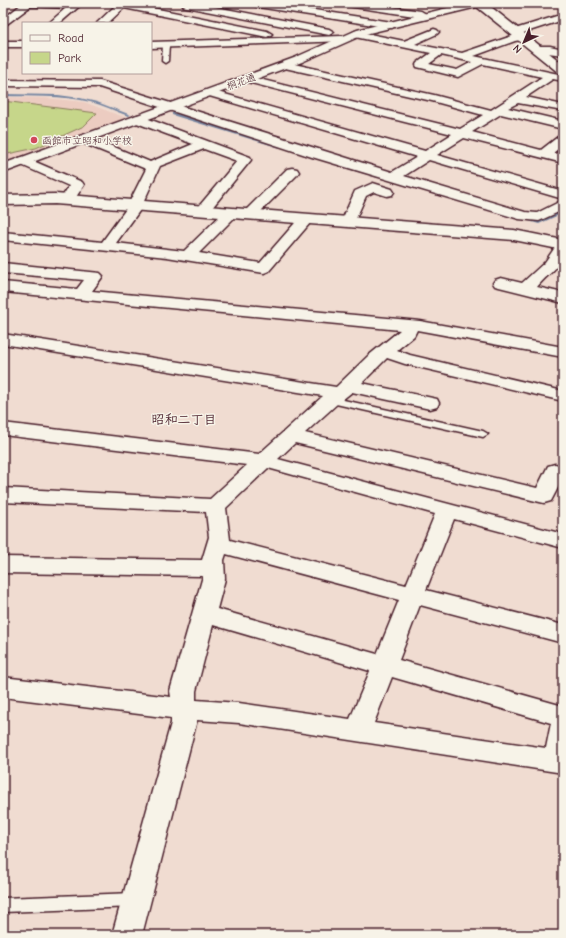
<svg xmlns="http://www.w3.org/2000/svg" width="566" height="938" font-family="'Comic Neue','Klee One',sans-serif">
<rect width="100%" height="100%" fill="#f0dcd1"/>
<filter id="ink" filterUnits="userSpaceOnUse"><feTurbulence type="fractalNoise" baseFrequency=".025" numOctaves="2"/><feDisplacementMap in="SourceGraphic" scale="8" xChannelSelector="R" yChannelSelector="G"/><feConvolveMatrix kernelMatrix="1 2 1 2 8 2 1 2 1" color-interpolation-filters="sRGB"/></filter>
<g filter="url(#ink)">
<!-- built -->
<path fill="#ecccc1" d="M3 97 45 98 84 102 126 118 3 162Z"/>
<!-- green -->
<path fill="#c6d68a" stroke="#887a5a" d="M3 101 97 113 84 126 36 148 3 155Z"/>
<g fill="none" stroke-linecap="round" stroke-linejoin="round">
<!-- stream -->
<path fill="#7686a2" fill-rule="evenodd" d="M3 94 58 95 80 98 97 102 131 115 128 116C115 111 103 105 90 102 62 95 32 97 3 96Z
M172 113H174L283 147 280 148 172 115Z
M338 164H340L381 177 378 178 338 166Z
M563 211V213L539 224 518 218 520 217 539 222Z"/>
<!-- lane casing -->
<g stroke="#4a1f2b" stroke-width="3">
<path id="lane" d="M166 43 169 45 168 61 165 63 162 61 163 45Z
M330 397 483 431 488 434 483 437 327 402 325 400 327 398Z
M135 893 140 895 142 900 140 905 135 907 3 912V898Z"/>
</g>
<!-- street casing -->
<g stroke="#4a1f2b" stroke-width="3">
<path id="street" d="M23 3H83L60 23H49L66 8 31 6 3 27V19Z
M109 3H128L267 31 272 34 267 37 124 8 108 23H97L115 6Z
M182 3H195L329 29 334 32 329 35 186 7 183 6Z
M254 3H269L392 22 397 25 392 28 258 7 255 6Z
M342 3H366L421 11 426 14 421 17 347 6Z
M563 14V20L517 35H526L527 37 526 39 515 41 474 56 563 75V81L553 79 526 97 563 105V111L518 103 508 108 563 121V129L501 114 472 132 541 150 559 136 563 135V145L553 153 563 155V163L464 138 437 155 563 191V199L429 160 404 176 525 212 537 213 563 200V210L539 221 519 219 312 157 99 87 3 86V80L100 81 392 172 417 157 206 95 204 93 206 91H214L425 151 452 134 243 81 242 79 247 76 460 129 483 115 432 101 285 68 280 65 285 62 434 95 491 110 542 77 483 64 458 77 417 67 416 65 417 63 431 53 355 37 350 34 355 31 404 41 434 29 437 30 439 32 437 34 415 44 462 53 515 35 510 32 512 30ZM441 55 472 62 457 70 429 64Z
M342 36 347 39 346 41 151 48V42Z
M3 41H23V47H3Z
M537 46H550L563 49V55L533 51 532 49Z
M138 115 250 157 251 160 207 214H197L195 211 237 161 204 149 160 166 140 210 116 243 184 251 226 210H236L238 213 236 216 199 253 260 263 301 216H311L313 219 311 222 269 271 264 273 167 257 3 240V232L102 242 126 209 146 169 80 142 78 139 80 136H88L150 162 193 144 134 122 132 119 134 116Z
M24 157 82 182 84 185 72 203H62L60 200 69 186 19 164 18 161 19 158Z
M292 168 297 169 299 172 297 175 255 217H245L243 214 245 211 287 169Z
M373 183 392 189 394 192 392 195 387 196 374 192 366 196 353 225H343L341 222 355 191Z
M563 242C563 269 553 268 537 287L563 293V303L495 286 493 283 495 280 501 278 522 283 545 262 558 243Z
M3 263 100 273 103 276 92 291 420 321 563 347V357L417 330 414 336 397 350 410 355 563 391V401L405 364 387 358 362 383 437 399 439 403 437 407 430 409 352 392 337 404 305 433 537 488 548 466 555 464 563 466V478L551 501 544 503 295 443 278 459 563 534V548L454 519 426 590 563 625V643L420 605 399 660 563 706V773L239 723 197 720 142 935H112L171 723V718L3 697V677L171 697 170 691 203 576 3 573V557L202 560 209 537 206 512 3 502V488L210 499 247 465 3 435V423L259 454 323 396 3 344V334L336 387 368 356 400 330 3 292V282L77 289 84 280 3 273ZM268 468 435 514 406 585 230 540 226 508ZM226 554 399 600 377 654 217 609 225 579 224 560ZM213 625 370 671 350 719 239 703 196 700V691ZM392 677 551 723 546 748 374 723Z"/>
</g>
<!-- secondary casing -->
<g stroke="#4a1f2b" stroke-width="3">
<path id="secondary" d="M468 3H486L563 64V74L559 73 477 7 365 34 302 62 3 173V164L294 58 357 30Z
M55 194 514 230 563 240V250L514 240 55 204 3 205V195Z"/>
</g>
<!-- lane -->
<use href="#lane" fill="#f7f3e8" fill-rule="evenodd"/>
<!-- street -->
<use href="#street" fill="#f7f3e8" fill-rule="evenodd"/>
<!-- secondary -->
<use href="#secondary" fill="#f7f3e8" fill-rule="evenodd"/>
</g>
</g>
<!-- markers -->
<circle fill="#d1495b" stroke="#f7f3e8" stroke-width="1.5" cx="34" cy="140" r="4"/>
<g text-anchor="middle" stroke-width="3" stroke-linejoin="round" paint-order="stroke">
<!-- far-street labels -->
<g font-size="10" fill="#4a1f2b" stroke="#f7f3e8">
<text transform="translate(241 81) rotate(-20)" y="4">桐花通</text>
</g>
<!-- far-poi labels -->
<g font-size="10" fill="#4a1f2b" stroke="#f7f3e8" text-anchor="start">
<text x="42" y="144">函館市立昭和小学校</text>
</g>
<!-- neighbourhood labels -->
<g font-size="13" font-weight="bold" fill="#4a1f2b" stroke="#f7f3e8">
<text x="184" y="424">昭和二丁目</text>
</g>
</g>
<!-- margin -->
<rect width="566" height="938" fill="none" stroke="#f7f3e8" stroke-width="16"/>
<rect x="8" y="8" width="550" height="922" fill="none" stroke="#4a1f2b" stroke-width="1.5" filter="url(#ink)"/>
<!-- legend -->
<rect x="22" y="22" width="130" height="52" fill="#f7f3e8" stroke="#b29e9c"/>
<rect x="30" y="35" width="20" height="6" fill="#f7f3e8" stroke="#b29e9c"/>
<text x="58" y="42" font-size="12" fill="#4a1f2b">Road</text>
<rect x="30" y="52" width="20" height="12" fill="#c6d68a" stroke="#b29e9c"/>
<text x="58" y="62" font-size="12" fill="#4a1f2b">Park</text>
<!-- north arrow -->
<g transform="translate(524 42) rotate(224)" stroke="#f7f3e8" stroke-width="3" paint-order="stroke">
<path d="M0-3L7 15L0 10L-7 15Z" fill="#4a1f2b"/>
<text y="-6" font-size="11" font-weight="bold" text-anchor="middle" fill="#4a1f2b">N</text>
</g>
</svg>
